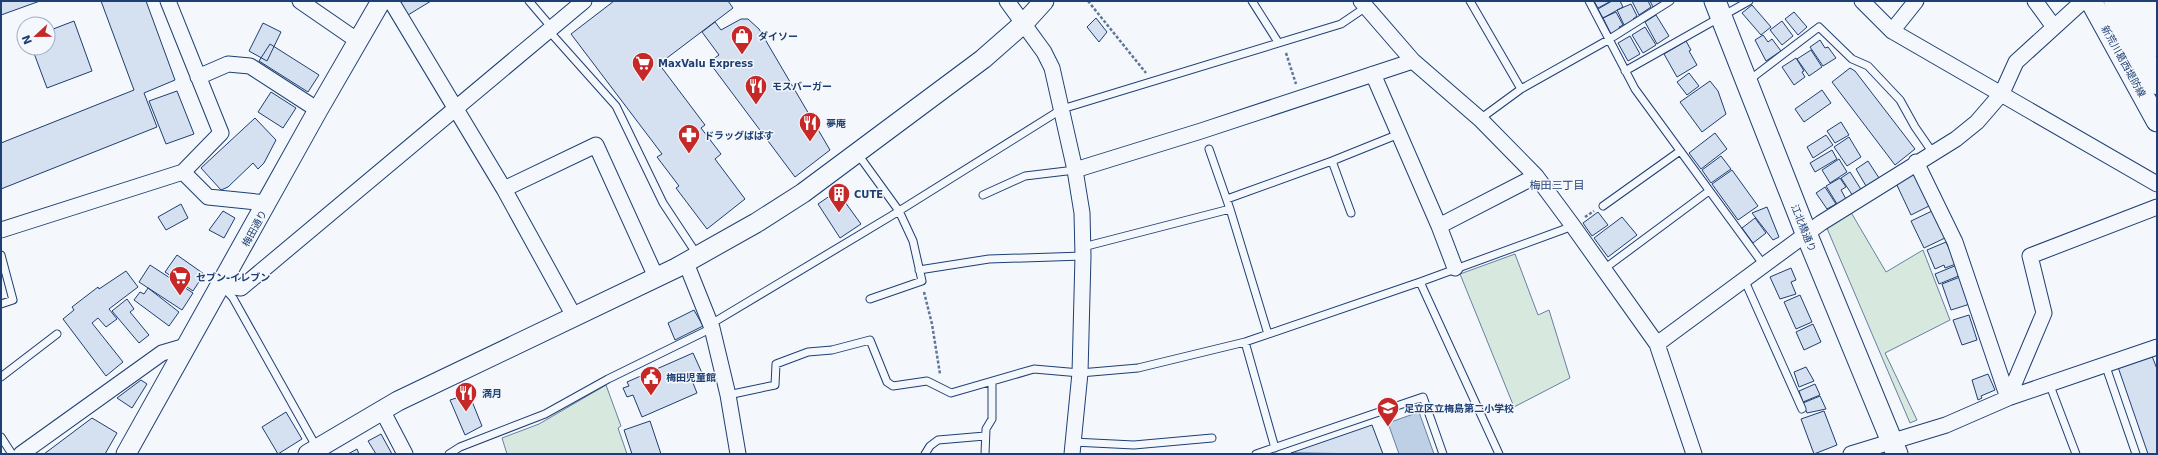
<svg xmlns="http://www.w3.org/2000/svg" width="2158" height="455" font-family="'DejaVu Sans','Noto Sans JP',sans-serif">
<rect width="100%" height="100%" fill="#f4f7fb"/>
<!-- green -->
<path fill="#d7e8df" stroke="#687fa3" d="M1849 209 1886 272 1923 250 1950 320 1885 353 1917 420 1910 423 1826 226Z
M1515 254 1538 315 1549 310 1570 378 1514 407 1460 274Z
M606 385 621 426 618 428 627 454H507L502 438 539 424Z"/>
<!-- water -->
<path fill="#bed0e5" stroke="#687fa3" d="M1419 412 1434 454H1399L1388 423Z"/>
<!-- building -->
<path fill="#d5e0f0" stroke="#1d3f73" d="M1 1H40L1 15Z
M101 1H146L175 80 144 93 157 127 1 189V143L134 90Z
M402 1H431L408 15 400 7Z
M614 1H728L733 8 659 64 705 125 701 128 721 154 715 159 745 199 707 229 676 188 679 186 657 157 662 154 571 34Z
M1594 1H1611L1598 8Z
M1612 1H1620L1623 7 1603 18 1598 9Z
M1632 1H1648L1651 7 1639 15Z
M1650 1H1662V2L1653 7Z
M1631 4 1637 16 1633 19 1634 21 1624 25 1617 10Z
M1752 5 1771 27 1761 35 1742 13Z
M1616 12 1623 25 1619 27 1620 29 1611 34 1603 18Z
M1794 12 1807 27 1798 35 1785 19Z
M1656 15 1669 36 1657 44 1645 22Z
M1096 18 1107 32 1099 42 1087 27Z
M741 19H748L759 29 830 150 795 177 709 62 719 55 702 32 715 22 721 30Z
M74 21 92 71 47 88 32 48H48V31Z
M1782 21 1793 36 1782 45 1770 30Z
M263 23 281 32 267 61 249 51Z
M1645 27 1656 45 1643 53 1632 35Z
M1763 35 1768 42 1772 39 1781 51 1766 61 1755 40Z
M1630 36 1640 54 1628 61 1618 43Z
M1820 40 1825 48 1828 47 1836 58 1823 66 1810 47Z
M1686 41 1691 50 1689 51 1697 65 1677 77 1664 54Z
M270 44 319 75 308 92 259 61Z
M1811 50 1822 67 1809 76 1797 59Z
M1796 58 1804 71 1802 72 1805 77 1794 85 1782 67Z
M1850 68 1855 71 1915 149 1895 165 1832 82Z
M1689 73 1699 86 1687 95 1677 82Z
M1710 81 1718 91 1726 114 1702 132 1680 102Z
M1822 90 1831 103 1804 122 1795 109Z
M177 91 194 134 166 144 149 101Z
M271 92 296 108 283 128 258 112Z
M255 118 276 140 264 163 258 169 253 163 228 187 221 190 201 168Z
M1841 122 1849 135 1835 143 1827 131Z
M1715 133 1727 149 1701 169 1689 153Z
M1826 135 1833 145 1813 158 1807 147Z
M1849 137 1861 157 1847 166 1834 147Z
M1832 150 1837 159 1815 172 1810 163Z
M1721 156 1731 169 1711 183 1702 170Z
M1839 159 1847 172 1830 183 1822 170Z
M1868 161 1879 178 1866 186 1856 169Z
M1732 170 1758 206 1738 220 1712 184Z
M1914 171 1931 205 1911 215 1895 181Z
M1850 172 1862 191 1853 196 1841 178Z
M1840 178 1846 187 1841 190 1846 199 1837 204 1826 186Z
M1825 187 1836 204 1827 209 1816 193Z
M837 191 861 224 840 238 818 204Z
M181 204 188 218 166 230 158 217Z
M1767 207 1779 237 1773 240 1752 213Z
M223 211 235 218 224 238 209 230Z
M1932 211 1945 238 1924 248 1911 221Z
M1598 212 1608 225 1592 236 1583 223Z
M1622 217 1637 235 1608 257 1594 238Z
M1755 218 1766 233 1753 243 1742 228Z
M1946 242 1956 264 1945 268 1944 265 1935 269 1927 250Z
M177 255 204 274 193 291 165 272Z
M150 265 193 293 182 310 139 282Z
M1957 265 1961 275 1939 284 1935 274Z
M1791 268 1796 280 1791 282 1796 294 1780 299 1770 277Z
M126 271 138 287 109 309 117 319 106 327 98 318 92 323 123 362 106 376 63 319 74 310 72 307 98 287 99 289Z
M1960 277 1970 304 1951 310 1942 284Z
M148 288 179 312 169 326 134 300 140 292 144 294Z
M1800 295 1812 322 1796 329 1784 302Z
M127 299 134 309 130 312 149 335 139 343 112 311Z
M694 310 703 326 675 340 668 323Z
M1969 315 1977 340 1962 345 1953 320Z
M1813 324 1821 342 1804 350 1796 332Z
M693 353 702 373 691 378 697 393 642 417 633 395 627 397 623 388 629 386 627 382Z
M2152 356 2157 369V454H2148L2118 367Z
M1806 367 1814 381 1799 387 1794 372Z
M1988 374 1995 390 1981 396 1982 398 1978 400 1972 380Z
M141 380 147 384 132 408 117 398Z
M1815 384 1820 395 1803 402 1799 391Z
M469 394 482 426 465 435 450 400Z
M1820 396 1826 409 1807 413 1803 403Z
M1824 411 1837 445 1814 454 1801 419Z
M286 412 302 439 278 454 262 427Z
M92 418 117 433 105 454H44Z
M650 421 661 454H632L624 430Z
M1372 425 1383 454 1291 453Z
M381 434 392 454H376L368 441Z
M357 449 359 454H348Z"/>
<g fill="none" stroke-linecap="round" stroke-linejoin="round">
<!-- service casing -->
<g stroke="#1d3f73" stroke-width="9">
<path id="service" d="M529 1 552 28
M1252 1 1278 42
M1470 1 1521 89
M1589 1 1635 89 1763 264
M549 31 616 106 663 203 698 256
M1625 71 1749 1
M1748 81 1819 27 1852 59 1868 66 1900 100 1915 127 1933 153
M1480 119 1521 89 1608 40 1670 1
M1209 149 1230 209 1268 334
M857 153 899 211 913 241 922 281 870 299
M1332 161 1351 213
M983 195 1025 176 1075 170
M1227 199 1332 161 1399 134
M1603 206 1680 151
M1083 247 1230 209
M1 255 13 300 1 304
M1604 269 1709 191
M919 270 989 259 1083 256
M1744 279 1802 409
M1420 282 1499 454
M223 287 233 298 317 448
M711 324 891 216 1062 109 1341 24 1366 7
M1245 342 1275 448
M2105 364 2136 454
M1 377 57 334
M2049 383 2076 454
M728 395 775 385 776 364 808 352 832 350 870 340 887 382 893 386 927 381 951 393 1034 369 1080 373 1138 368 1245 342 1420 282 1573 226
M1 437 12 454
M1073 442 1134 445 1212 438
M449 454 460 447 545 414 608 379 712 328
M925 454 930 446 938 440 985 436
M985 454 986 429 992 419V383
M1256 454 1423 397 1443 454"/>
</g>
<!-- minor casing -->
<g stroke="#1d3f73" stroke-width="17">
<path id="minor" d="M168 1 221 133 183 172
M300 1 358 41
M391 1 504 189 575 318
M1007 1 1044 52 1052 68 1075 170 1082 213 1083 256 1080 373 1072 454
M1361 1 1413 61 1480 119 1536 176 1573 226 1657 344 1694 454
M1862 1 1892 31 2157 184
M2035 1 2054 27
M1892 31 1916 1
M1373 74 1439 226 1455 268
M198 77 228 64 250 66 318 110
M1916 162 1955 242 2008 398 2157 347
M1075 170 1201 131 1413 61
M504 189 596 145 656 277
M1439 226 1536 176
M1 230 183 172 208 197 267 203
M686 263 712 328 728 395 738 454
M221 285 241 288 584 1
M1657 344 1821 223 1956 139 1977 122 2002 93 2016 62 2083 1
M382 410 405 454
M21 454 162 353 186 346
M1851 454 1946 425 2008 398 2044 313 2030 256 2157 207"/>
</g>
<!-- tertiary casing -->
<g stroke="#1d3f73" stroke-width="21">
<path id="tertiary" d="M126 454 318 110 381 1
M308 454 398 401 676 268 756 223 803 193 983 59 1024 23 1044 1"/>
</g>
<!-- secondary casing -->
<g stroke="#1d3f73" stroke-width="23">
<path id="secondary" d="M1715 1 1806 233 1897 454
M2091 1 2157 121
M2133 1 2157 46"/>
</g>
<!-- motorway casing -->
<g stroke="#1d3f73" stroke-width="24">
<path id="motorway" d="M2115 1 2157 83
M2149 1 2157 16"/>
</g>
<!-- path -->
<path stroke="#5e769c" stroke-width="2.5" stroke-dasharray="3 2" stroke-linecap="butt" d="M1088 1 1146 73
M1286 53 1296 84
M1585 217 1594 211
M924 292 932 324 940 374"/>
<!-- service -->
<use href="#service" stroke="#f4f7fb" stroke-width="7"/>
<!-- minor -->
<use href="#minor" stroke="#f4f7fb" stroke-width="15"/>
<!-- tertiary -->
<use href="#tertiary" stroke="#f4f7fb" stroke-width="19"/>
<!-- secondary -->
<use href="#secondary" stroke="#f4f7fb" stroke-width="21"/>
<!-- motorway -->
<use href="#motorway" stroke="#f4f7fb" stroke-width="22"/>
</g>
<!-- icons -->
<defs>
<g id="shop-pin" transform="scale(1.15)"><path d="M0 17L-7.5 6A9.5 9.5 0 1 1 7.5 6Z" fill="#c62828" stroke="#f4f7fb"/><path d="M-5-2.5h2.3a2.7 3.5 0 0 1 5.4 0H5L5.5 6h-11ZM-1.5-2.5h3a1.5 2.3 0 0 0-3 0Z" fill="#fff"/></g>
<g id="supermarket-pin" transform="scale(1.15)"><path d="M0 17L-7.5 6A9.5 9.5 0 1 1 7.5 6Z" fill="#c62828" stroke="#f4f7fb"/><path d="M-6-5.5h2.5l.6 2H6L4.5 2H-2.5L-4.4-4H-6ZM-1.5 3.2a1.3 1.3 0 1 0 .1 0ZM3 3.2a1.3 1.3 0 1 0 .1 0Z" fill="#fff"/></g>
<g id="restaurant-pin" transform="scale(1.15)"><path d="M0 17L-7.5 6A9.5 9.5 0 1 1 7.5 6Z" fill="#c62828" stroke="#f4f7fb"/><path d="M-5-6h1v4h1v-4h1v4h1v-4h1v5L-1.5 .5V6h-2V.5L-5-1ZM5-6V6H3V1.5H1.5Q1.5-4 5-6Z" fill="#fff"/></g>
<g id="pharmacy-pin" transform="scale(1.15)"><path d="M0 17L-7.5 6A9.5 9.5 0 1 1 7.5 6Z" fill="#c62828" stroke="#f4f7fb"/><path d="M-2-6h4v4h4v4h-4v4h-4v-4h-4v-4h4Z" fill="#fff"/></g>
<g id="building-pin" transform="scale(1.15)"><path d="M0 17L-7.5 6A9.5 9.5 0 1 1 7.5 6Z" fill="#c62828" stroke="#f4f7fb"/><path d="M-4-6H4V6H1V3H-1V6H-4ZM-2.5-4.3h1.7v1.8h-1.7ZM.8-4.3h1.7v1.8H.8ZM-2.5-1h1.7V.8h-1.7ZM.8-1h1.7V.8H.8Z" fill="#fff"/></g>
<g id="civic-pin" transform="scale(1.15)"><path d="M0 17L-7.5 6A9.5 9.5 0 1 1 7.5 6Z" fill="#c62828" stroke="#f4f7fb"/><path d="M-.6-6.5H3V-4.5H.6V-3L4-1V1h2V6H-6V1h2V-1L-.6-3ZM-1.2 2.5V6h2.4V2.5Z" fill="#fff"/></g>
<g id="school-pin" transform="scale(1.15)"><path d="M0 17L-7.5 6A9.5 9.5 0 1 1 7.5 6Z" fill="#c62828" stroke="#f4f7fb"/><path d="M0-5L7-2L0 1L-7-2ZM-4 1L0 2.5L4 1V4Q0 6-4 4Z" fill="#fff"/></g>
</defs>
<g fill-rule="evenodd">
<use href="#shop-pin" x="742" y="36"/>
<use href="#supermarket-pin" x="643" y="63"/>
<use href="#restaurant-pin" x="756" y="86"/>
<use href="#restaurant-pin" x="810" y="123"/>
<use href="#pharmacy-pin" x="689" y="135"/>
<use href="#building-pin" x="839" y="194"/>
<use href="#supermarket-pin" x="180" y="277"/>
<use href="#civic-pin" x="651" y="377"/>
<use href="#restaurant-pin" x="466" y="393"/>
<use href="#school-pin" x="1388" y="408"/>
</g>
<g text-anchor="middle" stroke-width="3" stroke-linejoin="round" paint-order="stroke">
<!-- poi labels -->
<g font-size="10" font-weight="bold" fill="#1d3f73" stroke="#f4f7fb" text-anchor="start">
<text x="758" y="40">ダイソー</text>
<text x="658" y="67">MaxValu Express</text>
<text x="772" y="90">モスバーガー</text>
<text x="826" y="127">夢庵</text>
<text x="704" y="139">ドラッグぱぱす</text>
<text x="854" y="198">CUTE</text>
<text x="196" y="281">セブン-イレブン</text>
<text x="666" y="381">梅田児童館</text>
<text x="482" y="397">満月</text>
<text x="1404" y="412">足立区立梅島第二小学校</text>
</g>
<!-- street labels -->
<g font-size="10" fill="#1d3f73" stroke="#f4f7fb">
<text transform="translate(2124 61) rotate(61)" y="4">新荒川葛西堤防線</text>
<text transform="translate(254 228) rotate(-61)" y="4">梅田通り</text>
<text transform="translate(1804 228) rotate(68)" y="4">江北橋通り</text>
</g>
<!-- neighbourhood labels -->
<g font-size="11" fill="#1d3f73" stroke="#f4f7fb">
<text x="1557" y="189">梅田三丁目</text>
</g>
</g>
<!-- border -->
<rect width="2158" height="455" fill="none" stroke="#1d3f73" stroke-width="4"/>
<!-- north arrow -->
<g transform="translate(36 36) rotate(248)"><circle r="19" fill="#f4f7fb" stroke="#9eadc5"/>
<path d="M0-3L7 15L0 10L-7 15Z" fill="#c62828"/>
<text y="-6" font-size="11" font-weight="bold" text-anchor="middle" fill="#1d3f73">N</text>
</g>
</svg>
